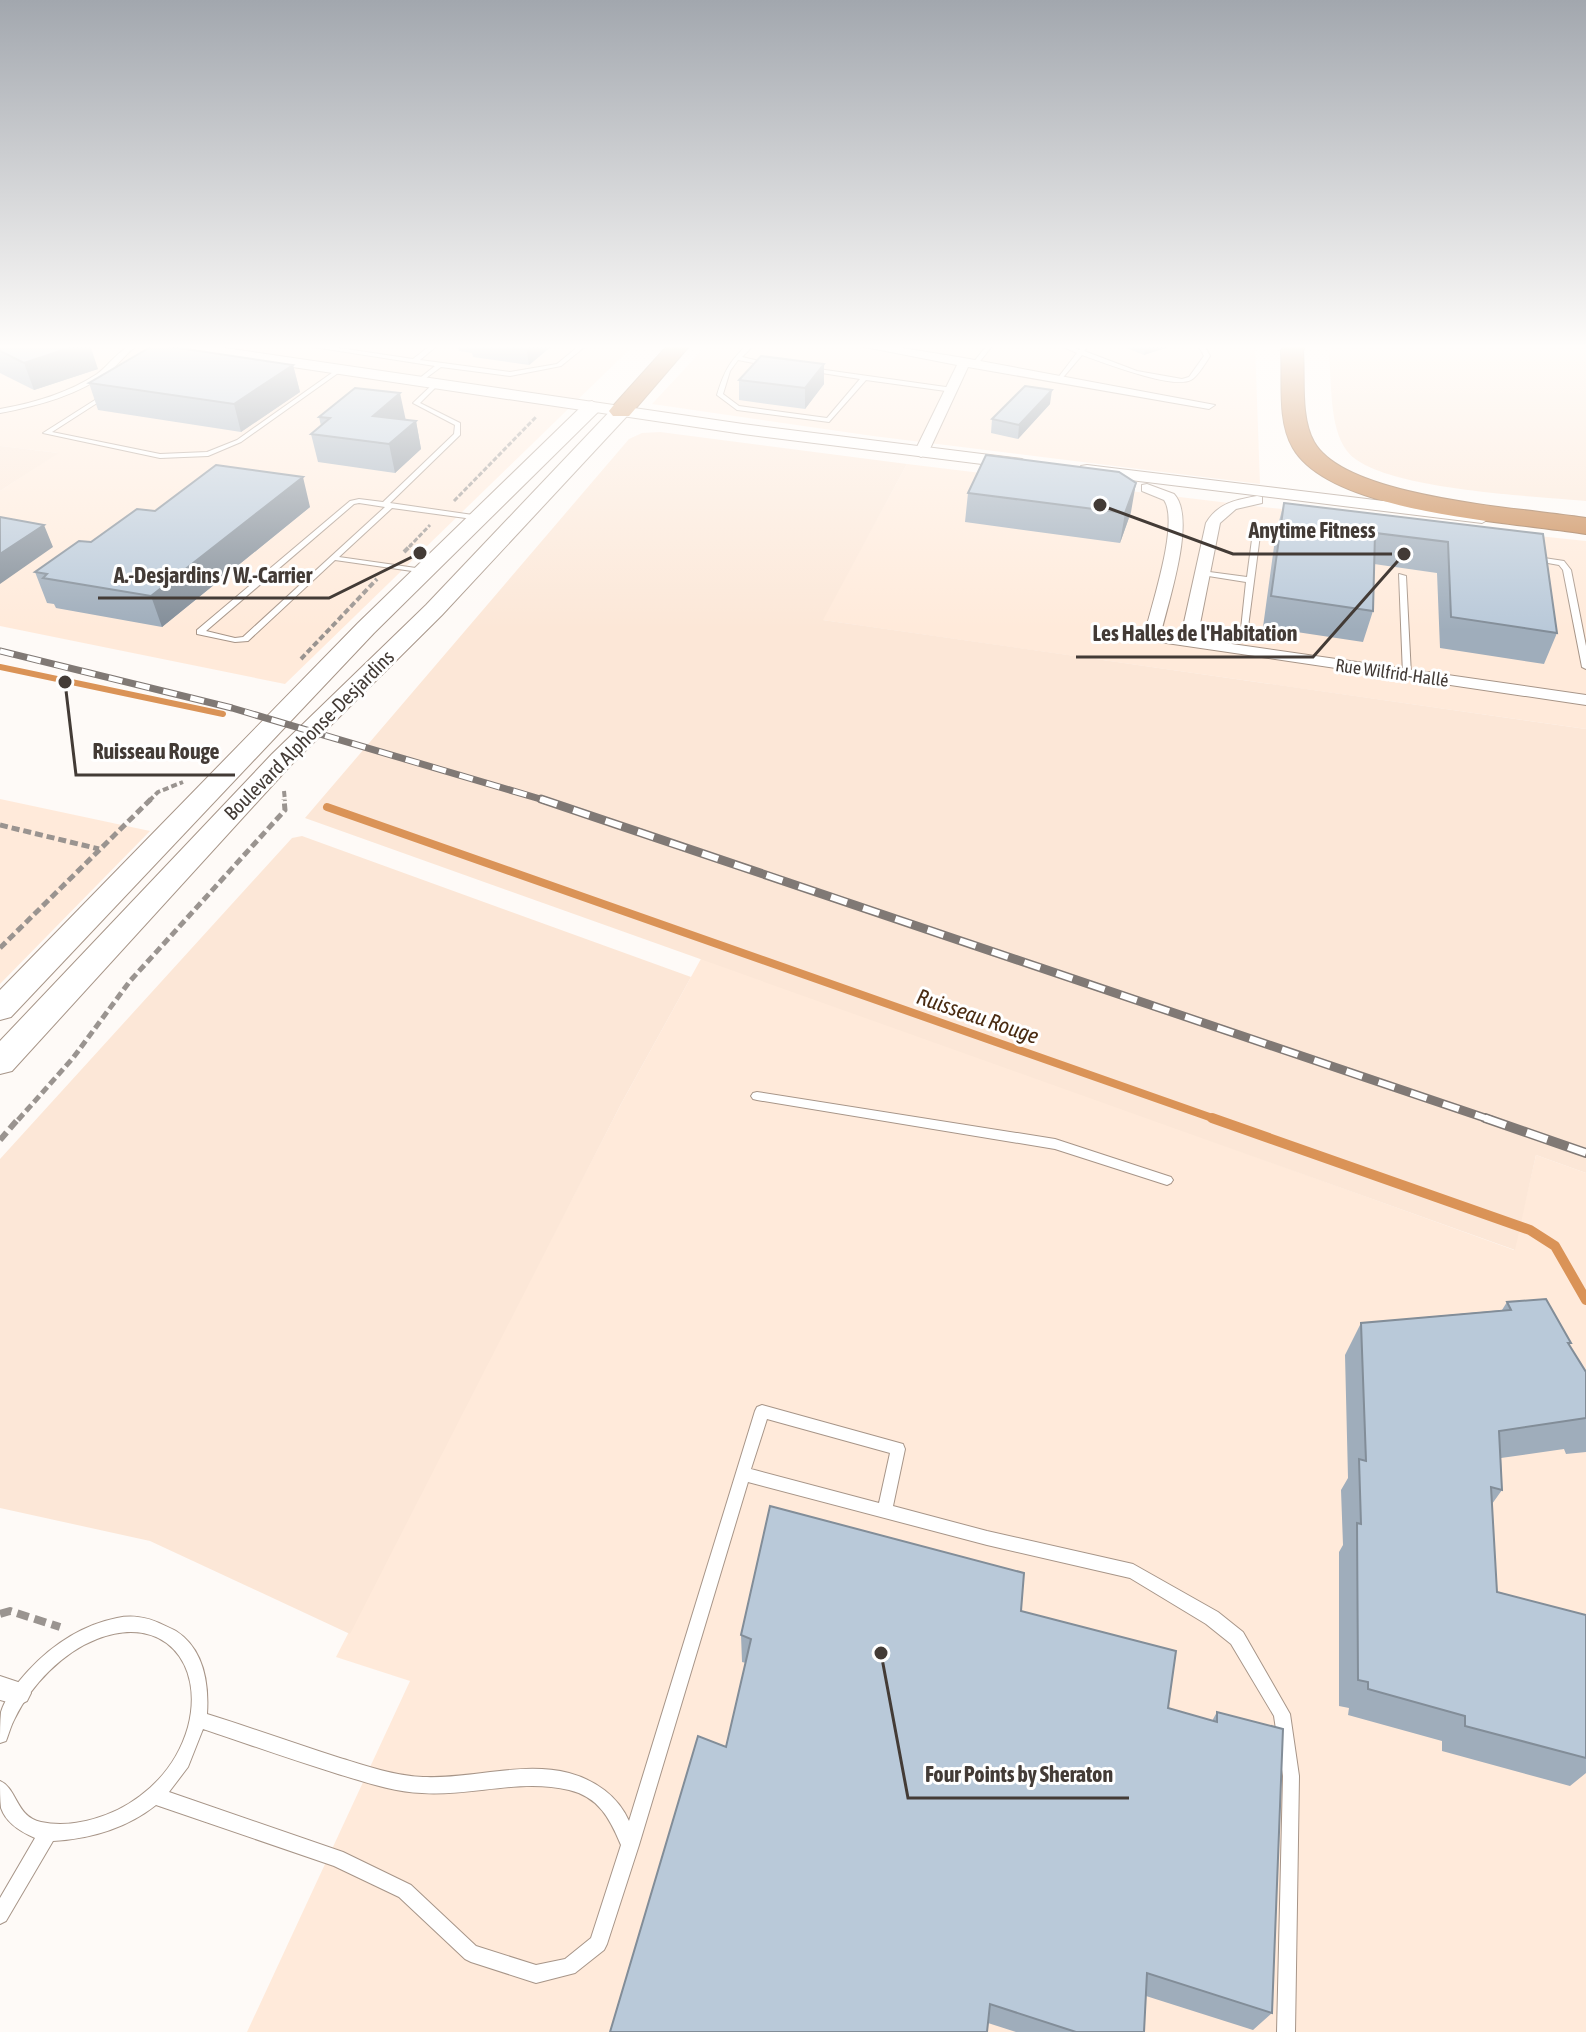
<svg xmlns="http://www.w3.org/2000/svg" width="1586" height="2032" font-family="'Asap Condensed',sans-serif">
<rect width="100%" height="100%" fill="#fefaf7"/>
<!-- built -->
<path fill="#ffeada" d="M0 345H634L285 684 0 626V491L58 453 0 446Z
M707 345H1255L1260 484 873 436 652 404Z
M907 464 1254 506 1586 541V729L822 620Z
M0 799 150 831 0 984Z
M702 957 1514 1250 1536 1155 1586 1173V2032H247L410 1681 336 1657 621 1104Z"/>
<!-- green -->
<path fill="#fce7d7" d="M1333 345H1586V501C1536 496 1376 490 1347 451 1329 427 1332 384 1329 355Z
M660 432 907 464 823 620 1586 729V1173L1536 1155 1515 1250 305 818 629 439 642 433Z
M0 446H1L59 453 0 491Z
M302 836 691 977 621 1104 350 1634 150 1541 0 1508V1159L292 838Z"/>
<g fill="none" stroke-linecap="round" stroke-linejoin="round">
<!-- stream-far2 -->
<path stroke="#da9357" stroke-width="6" d="M0 667 223 714"/>
<!-- stream-far1 -->
<path stroke="#da9357" stroke-width="8" d="M327 807 1218 1120"/>
<!-- stream -->
<path stroke="#da9357" stroke-width="10" d="M1212 1118 1530 1230 1555 1246 1586 1300"/>
<!-- service casing -->
<g stroke="#a79588" stroke-width="2">
<path id="service" d="M138 345C127 352 120 363 110 371 79 395 38 406 0 413V409C34 403 68 393 97 374 110 365 121 345 138 345Z
M301 345H319L413 359 431 345H438L420 360 510 372 557 364 580 345H587L561 366 510 376 441 367 418 384 416 383V381L435 366Z
M747 345H754L742 357 773 364 770 366 738 360 730 371 723 394 739 406 827 418 860 379 809 371 808 370 811 368 953 388 956 390 953 392 866 380 829 422 737 410 717 395C724 372 729 362 747 345Z
M987 345H993L977 365H973V363Z
M1059 345H1069L1079 350 1083 345H1089L1084 351 1137 371 1182 379 1189 377 1204 356 1198 345H1204L1210 356C1205 364 1198 376 1191 380 1173 390 1102 362 1082 355L1060 381 1057 379 1077 353Z
M336 370 341 371 241 442 208 456 160 458 43 433 106 393 108 394V396L52 432 160 454 207 452 237 440Z
M434 383 439 384 420 403 460 423V435L390 503 473 515 477 517 473 519 392 508 339 557 423 569 427 571 426 573 335 560 248 641 235 642 197 634V630L350 501 359 499 383 502 454 434 455 425 413 403ZM359 503 385 507 243 637 235 638 206 631 354 504Z
M1294 524V528L1269 529 1260 535 1248 627 1241 629 1246 582 1202 575 1198 573 1202 571 1247 577 1253 532 1267 525Z
M1531 556 1564 561 1571 570 1586 646V669L1582 667 1563 570 1559 565 1531 560Z
M1399 574 1406 576 1411 675 1407 678 1403 675Z
M757 1092 1055 1139 1171 1177 1173 1180 1171 1183 1167 1185 1055 1149 757 1100 753 1099 751 1096 753 1093Z
M762 1405 903 1444 905 1449 893 1506 987 1531 1133 1564 1218 1612 1243 1632 1290 1714 1299 1776 1295 2032H1277L1283 1776 1274 1716 1231 1644 1206 1624 1130 1578 987 1545 748 1482 639 1845 607 1944 604 1950 575 1973 536 1983 471 1962 465 1959 399 1897 334 1866 156 1805C127 1828 90 1839 53 1841L6 1921 0 1924V1898L35 1838C21 1832 6 1823 1 1808 0 1800 0 1789 0 1781 17 1788 16 1817 41 1822 74 1829 114 1816 140 1796 163 1779 180 1755 188 1727 205 1663 163 1613 97 1639 63 1652 31 1685 15 1718 11 1725 9 1733 6 1741L0 1743C0 1733 0 1722 1 1712 5 1698 18 1682 28 1671 52 1645 82 1625 117 1618 131 1615 147 1617 159 1623 165 1626 171 1628 176 1631 204 1649 209 1684 207 1714 252 1728 296 1744 340 1758 367 1766 395 1776 423 1777 472 1779 522 1761 569 1773 595 1780 618 1796 629 1821L755 1411 757 1407ZM767 1419 890 1453 879 1503 751 1469ZM203 1729C248 1744 293 1760 338 1774 365 1782 393 1792 422 1793 470 1797 520 1778 569 1790 599 1797 610 1819 621 1845L591 1938 565 1959 536 1965 476 1946 411 1885 343 1852 169 1792 188 1767Z"/>
</g>
<!-- pedestrian casing -->
<g stroke="#a79588" stroke-width="2">
<path id="pedestrian" d="M0 1676 27 1685 31 1693 27 1701 19 1705 0 1700Z"/>
</g>
<!-- minor casing -->
<g stroke="#a79588" stroke-width="2">
<path id="minor" d="M855 345H884L964 358 1215 405 1209 409 968 367 928 453 921 457 914 453 957 365Z
M1147 484 1174 494C1197 518 1168 602 1161 633L1181 636 1206 523C1218 503 1235 500 1257 496L1262 497V503L1236 509 1220 523 1197 639 1586 695V705L1146 640 1144 637C1150 609 1180 523 1164 500L1142 491V485Z"/>
</g>
<!-- tertiary casing -->
<g stroke="#a79588" stroke-width="2">
<path id="tertiary" d="M164 345H205L743 424 1022 459 1031 464 1022 469 743 434 171 349Z
M1087 465 1482 513 1491 518 1482 523 1081 474V466Z"/>
</g>
<!-- secondary casing -->
<g stroke="#a79588" stroke-width="2">
<path id="secondary" d="M592 401 601 407 599 411 374 633 11 1017 0 1020V990L358 623 585 403Z
M621 405 630 411 628 415 442 615 290 766 12 1071 0 1074V1041L272 754 426 605 614 407Z"/>
</g>
<!-- motorway casing -->
<g stroke="#996c46" stroke-width="2">
<path id="motorway" d="M668 345H690L629 416H613L609 411 613 406Z
M1284 345H1305L1303 351C1305 379 1300 417 1314 442 1346 499 1525 508 1586 518V534C1515 522 1331 514 1293 448 1277 421 1283 381 1281 351Z"/>
</g>
<!-- path-far4 -->
<path stroke="#9a9490" stroke-width="3" stroke-dasharray="5 2" stroke-linecap="butt" d="M454 501 537 416
M409 547 430 525"/>
<!-- path-far3 -->
<path stroke="#9a9490" stroke-width="4" stroke-dasharray="6 3" stroke-linecap="butt" d="M404 552 411 545
M301 659 377 579
M284 791 285 801
M149 801 158 792 183 782"/>
<!-- path-far2 -->
<path stroke="#9a9490" stroke-width="5" stroke-dasharray="8 4" stroke-linecap="butt" d="M0 825 99 849
M0 948 151 799
M18 1120 73 1058 130 981 285 810 284 799"/>
<!-- path-far1 -->
<path stroke="#9a9490" stroke-width="6" stroke-dasharray="10 5" stroke-linecap="butt" d="M0 1140 19 1118"/>
<!-- path -->
<path stroke="#9a9490" stroke-width="8" stroke-dasharray="12 6" stroke-linecap="butt" d="M0 1614 10 1611 60 1627"/>
<!-- service -->
<use href="#service" fill="#fff" fill-rule="evenodd"/>
<!-- pedestrian -->
<use href="#pedestrian" fill="#fff" fill-rule="evenodd"/>
<!-- minor -->
<use href="#minor" fill="#fff" fill-rule="evenodd"/>
<!-- tertiary -->
<use href="#tertiary" fill="#fff" fill-rule="evenodd"/>
<!-- secondary -->
<use href="#secondary" fill="#fff" fill-rule="evenodd"/>
<!-- motorway -->
<use href="#motorway" fill="#c7864f" fill-rule="evenodd"/>
<!-- rail-far2 casing -->
<g stroke="#807975" stroke-width="7">
<path id="rail-far2" d="M0 651 232 708 547 801"/>
</g>
<!-- rail-far1 casing -->
<g stroke="#807975" stroke-width="9">
<path id="rail-far1" d="M541 799 1491 1120"/>
</g>
<!-- rail casing -->
<g stroke="#807975" stroke-width="10">
<path id="rail" d="M1485 1118 1586 1153"/>
</g>
<!-- rail-far2 -->
<use href="#rail-far2" stroke="#fff" stroke-width="5" stroke-dasharray="14" stroke-linecap="butt"/>
<!-- rail-far1 -->
<use href="#rail-far1" stroke="#fff" stroke-width="6" stroke-dasharray="17" stroke-linecap="butt"/>
<!-- rail -->
<use href="#rail" stroke="#fff" stroke-width="7" stroke-dasharray="22" stroke-linecap="butt"/>
</g>
<!-- wall -->
<path fill="#9fadbb" d="M0 345 98 369 34 390 0 373Z
M458 345H553L529 365 473 357 472 353 459 351Z
M1119 345H1174L1144 355Z
M824 364V384L805 409 739 400V380Z
M293 365 300 392 241 432 98 410 89 383Z
M1050 404 1018 439 991 433 992 419Z
M319 417 416 421 421 449 395 473 318 462 311 434 321 426Z
M968 493 1131 512 1120 543 965 522Z
M1284 503 1543 534 1557 633 1544 664 1440 648 1437 573 1374 564 1373 611 1363 642 1263 627 1276 532Z
M310 507 162 627 56 608 54 604 47 603 35 572 91 542 155 511Z
M1507 1302 1571 1343 1569 1346 1586 1372V1452L1566 1454 1564 1449 1501 1458 1502 1490 1492 1504 1497 1592 1586 1758V1773L1570 1786 1442 1751V1741L1348 1715 1349 1708 1339 1706V1552L1343 1545 1341 1490 1348 1478 1345 1355 1361 1323 1502 1310Z
M1021 1611 1168 1708 1212 1721 1217 1712 1272 2013 1253 2030 1146 1996 1144 2032H1016L988 2023 726 1747 746 1663 742 1662 741 1635Z"/>
<!-- shaded-wall -->
<path fill="#828d98" d="M78 345H90L98 369 34 390 24 363Z
M526 345H553L529 365Z
M1146 345H1174L1144 355Z
M824 364V384L805 409V388Z
M293 365 300 392 241 432 234 404Z
M1052 390 1050 404 1018 439 1019 425Z
M400 393 406 421 379 444 373 416Z
M416 421 421 449 395 473 389 444Z
M303 477 310 507 162 627 151 596Z
M1136 483 1131 512 1120 543 1125 513Z
M44 525 53 547 0 584V554Z"/>
<!-- building -->
<path fill="#b9c9d9" stroke="#828d98" stroke-width="2" d="M0 345H78L24 363 0 351Z
M154 345H159L293 365 234 404 89 383Z
M761 356 824 364 805 388 739 380Z
M1025 386 1052 390 1019 425 992 419Z
M355 388 400 393 373 416 416 421 389 444 311 434 330 418 319 417Z
M986 455 1119 472 1136 483 1125 513 968 493Z
M216 465 303 477 151 596 43 578 47 574 35 572 79 541 91 542 137 509 155 511Z
M1284 503 1543 534 1557 633 1451 617 1448 542 1375 533 1373 611 1271 596Z
M0 517 44 525 0 554Z
M1546 1299 1571 1343H1568L1586 1372V1418L1499 1431 1502 1490 1491 1487 1497 1592 1586 1615V1758L1465 1726V1716L1368 1689V1682L1358 1680 1357 1523 1361 1524 1359 1459 1366 1461 1361 1323 1511 1310 1507 1302Z
M770 1506 1024 1573 1021 1611 1176 1651 1168 1708 1217 1722V1712L1283 1729 1272 2013 1147 1973 1144 2032H1076L990 2004 987 2032H610L698 1736 726 1747 751 1639 741 1635Z"/>
<!-- sky -->
<linearGradient id="sky" x2="0" y2="1"><stop stop-color="#a2a7ae"/><stop offset="0.55" stop-color="#fffdfb"/><stop offset="1" stop-color="#fffdfb" stop-opacity="0"/></linearGradient>
<rect width="1586" height="630" fill="url(#sky)"/>
<g text-anchor="middle" stroke-width="6" stroke-linejoin="round" paint-order="stroke">
<!-- far-street labels -->
<g font-size="18" fill="#433b36" stroke="#fff">
<text transform="translate(1392 673) rotate(8)" y="6">Rue Wilfrid-Hallé</text>
</g>
<!-- street labels -->
<g font-size="20" fill="#433b36" stroke="#fff">
<text transform="translate(309 735) rotate(-45)" y="7">Boulevard Alphonse-Desjardins</text>
</g>
<!-- water labels -->
<g font-size="22" font-style="italic" fill="#492b12" stroke="#fff">
<text transform="translate(978 1016) rotate(19)" y="8">Ruisseau Rouge</text>
</g>
</g>
<!-- callouts -->
<path fill="none" stroke="#433b36" stroke-width="3" d="M1100 505L1233 554H1392M420 553L329 598H98M1404 554L1313 657H1076M65 682L76 775H235M881 1653L908 1798H1129"/>
<g fill="#433b36" stroke="#fff" stroke-width="3">
<circle cx="1100" cy="505" r="8"/>
<circle cx="420" cy="553" r="8"/>
<circle cx="1404" cy="554" r="8"/>
<circle cx="65" cy="682" r="8"/>
<circle cx="881" cy="1653" r="8"/>
</g>
<g font-size="22" text-anchor="middle" font-weight="bold" fill="#433b36" stroke="#fff" stroke-width="6" stroke-linejoin="round" paint-order="stroke">
<text x="1312" y="538">Anytime Fitness</text>
<text x="213" y="583">A.-Desjardins / W.-Carrier</text>
<text x="1195" y="641">Les Halles de l'Habitation</text>
<text x="156" y="759">Ruisseau Rouge</text>
<text x="1019" y="1782">Four Points by Sheraton</text>
</g>
</svg>
